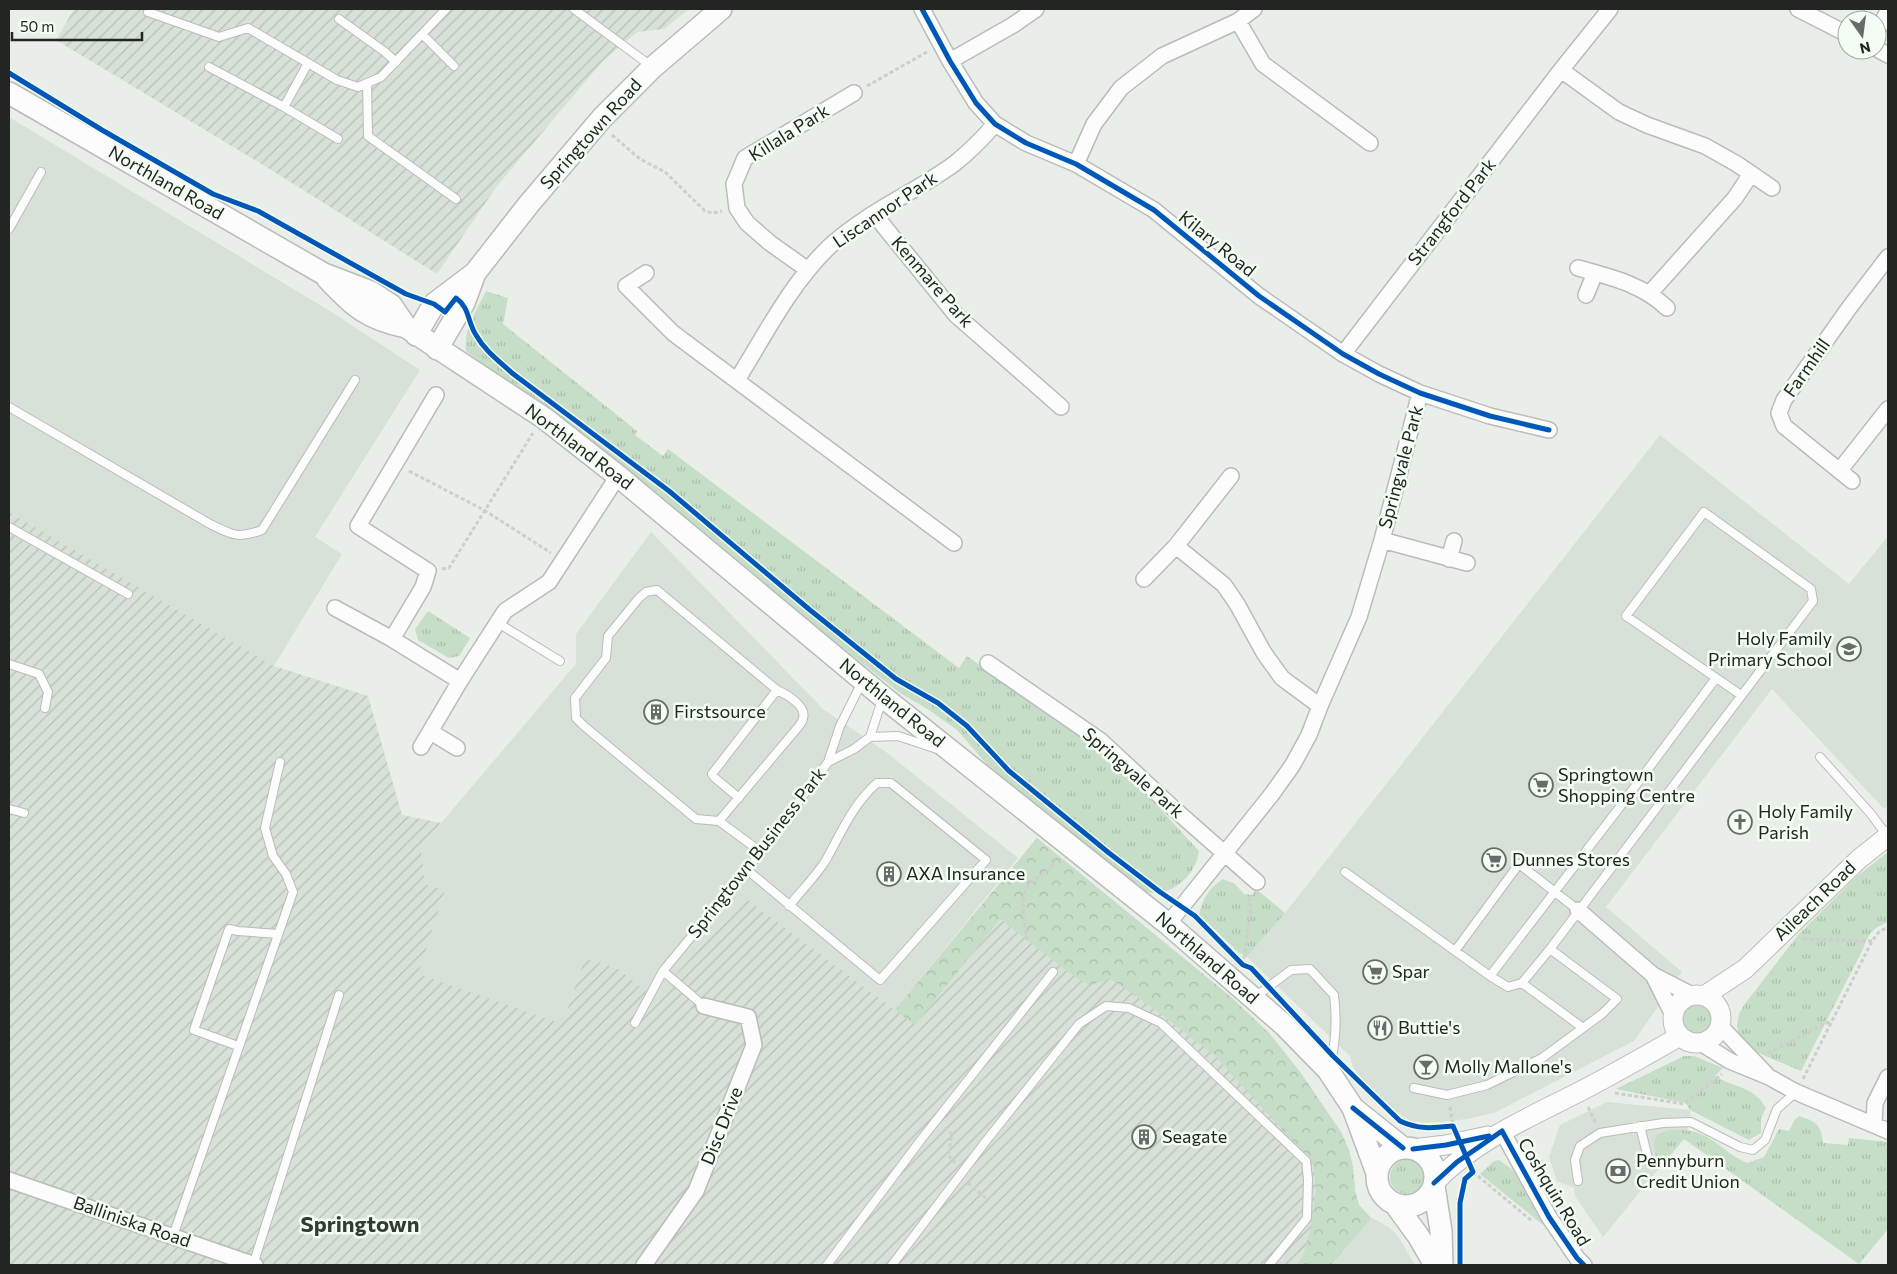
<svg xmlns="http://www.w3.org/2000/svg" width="1897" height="1274" font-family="Commissioner,sans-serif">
<defs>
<pattern id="industrial-furrows" width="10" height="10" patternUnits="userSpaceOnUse" patternTransform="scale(1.25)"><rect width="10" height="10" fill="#d7e1d7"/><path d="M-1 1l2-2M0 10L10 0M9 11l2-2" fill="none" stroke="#b8c1b8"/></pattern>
<pattern id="grass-tufts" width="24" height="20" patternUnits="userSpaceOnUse" patternTransform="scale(1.25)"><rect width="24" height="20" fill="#c6ddc7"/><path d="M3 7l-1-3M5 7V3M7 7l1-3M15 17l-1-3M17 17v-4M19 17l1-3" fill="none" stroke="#aabeab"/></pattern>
<pattern id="forest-crowns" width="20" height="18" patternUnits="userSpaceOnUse" patternTransform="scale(1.25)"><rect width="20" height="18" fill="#c6ddc7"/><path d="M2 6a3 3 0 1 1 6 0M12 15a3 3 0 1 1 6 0" fill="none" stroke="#aabeab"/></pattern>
</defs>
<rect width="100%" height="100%" fill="#e9eee9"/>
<!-- built -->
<path fill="#d7e1d7" d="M9 117 333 313 420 370 315 537 342 554 274 666 9 512Z
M1660 435 1849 584 1888 536V806L1884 809 1772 689 1606 907 1682 972 1634 1041 1496 1112 1468 1119 1426 1123 1409 1120 1394 1110 1363 1080 1353 1067 1350 1056 1247 957 1285 913Z
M651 532 823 709 886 752 1018 858 895 1010 744 897 655 998 617 968 585 958 562 1025 417 974 445 892 425 884 421 848 441 823 576 664V634Z
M1607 1102 1690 1110 1691 1122 1683 1139 1603 1237 1575 1196 1574 1188 1557 1181 1549 1157 1560 1125Z
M1370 1217 1389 1227 1398 1236 1415 1265H1330Z"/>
<!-- industrial -->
<path fill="url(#industrial-furrows)" d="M74 9H689L664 29 637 32 602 62 497 186 437 274 268 168 56 40Z
M9 512 274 666 368 696 402 815 441 823 421 848 425 884 445 891 418 974 562 1024 585 958 617 968 655 998 744 897 895 1010 1037 838 1231 997 1269 1033 1300 1072 1341 1132 1349 1150 1353 1167 1355 1191 1359 1205 1370 1217 1330 1265H9Z"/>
<!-- grass -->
<path fill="url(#grass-tufts)" d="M486 291 508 298 503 324 637 431 635 435 663 456 668 449 959 668 967 656 1097 749 1150 798 1199 851C1196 877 1168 900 1143 891L992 770 957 730 929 710 900 693 466 351C463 329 477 310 486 291Z
M428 611 470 638 459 656 449 658 418 640 415 629Z
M1888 852V922C1872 929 1869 932 1863 949L1801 1071 1756 1052 1738 1032 1737 1025 1739 1014 1744 1005 1799 934 1856 877Z
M1223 879 1235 884 1244 894 1252 895 1256 889 1285 913 1247 957 1238 952 1199 914C1203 898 1209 888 1223 879Z
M1679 1019a17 17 0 1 1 34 0a17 17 0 1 1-34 0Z
M1684 1056H1694L1723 1068 1715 1076C1734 1088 1754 1086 1766 1108L1761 1118V1133L1749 1140 1690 1110 1686 1103 1616 1089Z
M1799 1116C1815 1121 1822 1125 1823 1143L1848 1145 1849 1138 1888 1142V1229L1859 1264 1684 1139 1657 1171 1654 1143 1656 1136C1664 1130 1672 1129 1682 1130 1714 1132 1721 1152 1747 1163L1764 1157 1779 1129 1789 1131 1794 1121Z
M1499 1160 1513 1170 1543 1225 1480 1174 1494 1161Z
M1390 1177a17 17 0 1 1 34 0a17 17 0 1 1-34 0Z"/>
<!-- forest -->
<path fill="url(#forest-crowns)" d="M1037 838 1231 997 1269 1033 1300 1072 1341 1132 1349 1150 1353 1167 1355 1191 1359 1205 1371 1218 1331 1265H1297L1303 1256 1311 1226 1316 1189 1313 1163 1215 1056 1157 1011 1111 979 1090 985 1076 978 1000 919 915 1025 895 1010Z"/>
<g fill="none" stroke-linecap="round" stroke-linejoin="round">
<!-- service casing -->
<g stroke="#b9bcb9" stroke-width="10">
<path id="service" d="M574 9 651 66
M148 12 219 37 248 28 337 80 358 87 381 77 446 9
M339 19 385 52 396 62
M422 34 454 66
M308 63 284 107 338 139
M209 67 284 107
M367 83 368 136 456 199
M9 229 41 172
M9 407 210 524C232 535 238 539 262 530L355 380
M9 527 128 594
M498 623 560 661
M9 664 39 674 48 692 45 708
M870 737 898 736 937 749
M1820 757 1871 814 1888 837
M828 762 854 749 870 737 882 700
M739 798 715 778 712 774 777 690C786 694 807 706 803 718 803 721 801 723 799 726L719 821 761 852
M9 809 24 813
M719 821 696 819 584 726 576 718 575 698 606 658 608 636 639 598 646 592 657 590 777 690
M746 869 880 980 986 860 891 783H877C853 804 841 833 826 860 816 876 801 891 789 906
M1345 872 1490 976 1508 987 1522 983
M1455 951 1519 864 1578 910
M1490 976 1616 812 1716 678
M1255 997 1291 970 1310 969 1334 995C1337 1020 1336 1045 1329 1068
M704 1006 663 971 761 852 828 762 840 726 862 682
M635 1023 663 971
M1583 1028 1522 983 1550 949 1813 601 1811 589 1704 512 1626 616 1741 695
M238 1046 194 1030 229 929 238 931 278 934
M1414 1088 1447 1095 1487 1085 1542 1058 1602 1014 1617 999 1550 949
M1640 1126 1649 1162
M1578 1181 1575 1160 1580 1146 1600 1133 1663 1123 1691 1122 1740 1147 1753 1150 1765 1140 1777 1109 1796 1092
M173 1236 293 892 286 874 273 856 265 828 280 762
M253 1265 339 995
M827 1265 920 1141 1053 972
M892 1265 986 1141 1079 1024 1106 1006 1129 1008 1161 1023 1306 1161 1308 1179 1307 1218 1269 1265"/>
</g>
<!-- minor casing -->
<g stroke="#b9bcb9" stroke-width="18">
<path id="minor" d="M922 9 950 61 976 103 995 124 1026 143 1076 164 1154 210 1259 296 1343 354 1379 374 1420 393 1490 416 1549 430
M1798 9 1847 34
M1238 21 1263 64 1370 143
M1877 31 1888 11
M1877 49 1888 55
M950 61 1013 25 1036 9
M1561 70 1619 112 1647 125 1705 146 1737 164 1772 188
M1076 164 1094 124 1121 88 1162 56 1238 21 1254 9
M874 214 956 315 1061 407
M1578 268C1610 277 1642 284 1667 308
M808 270 770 243 747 223 737 208 734 184 745 158 854 93
M646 273 626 286 673 333 954 543
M1650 293 1735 198 1751 174
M1586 295 1595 273
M1343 354 1561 70 1610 9
M737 380C765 335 791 283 830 246 867 212 914 193 954 164 969 152 983 138 995 124
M436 395 358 526 428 571 423 587 392 639 460 681
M1840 470 1888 409
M1852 481 1784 426 1779 413 1784 400 1849 308 1888 257
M1382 540 1467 563
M1176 546 1231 476
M1449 559 1454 541
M1144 579 1176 546 1224 585 1237 604 1264 653 1282 678 1320 706
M335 608 392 639
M988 663 1101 741 1172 807 1257 882
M431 732 457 748
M421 747 460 681 505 611 549 582 618 476
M1578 910 1653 975 1692 995
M1168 924 1272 794 1292 766 1309 735 1320 706 1359 617 1382 540 1420 393
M1653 975 1673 1015
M1720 1026 1766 1074
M1699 1042 1730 1061 1769 1077 1796 1092 1888 1131
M1874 1125 1875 1103 1888 1077
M1502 1131 1549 1217 1577 1258 1584 1265
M9 1180 255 1265
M644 1265 696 1191 754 1045 748 1017 704 1006"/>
</g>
<!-- tertiary casing -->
<g stroke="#b9bcb9" stroke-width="21">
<path id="tertiary" d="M1673 1019a24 24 0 1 1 48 0a24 24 0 1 1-48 0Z
M1704 996 1745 969 1859 859 1888 836
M1413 1149 1446 1145 1488 1136
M1434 1183C1474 1141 1528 1118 1579 1092 1614 1074 1647 1055 1680 1036"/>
</g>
<!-- secondary casing -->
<g stroke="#b9bcb9" stroke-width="24">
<path id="secondary" d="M9 93 324 274 371 292 391 305 406 327 544 418 618 476 883 697 1168 924 1284 1025 1328 1070 1353 1108 1377 1173
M327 278C353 306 367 319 406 327
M416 335 434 304 475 273 529 204 602 118 652 68 721 9
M437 349 464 303 475 273
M1353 1108 1403 1148
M1377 1177a29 29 0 1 1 58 0a29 29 0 1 1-58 0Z
M1434 1186 1441 1231 1442 1265
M1395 1204 1419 1237 1435 1265"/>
</g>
<!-- path -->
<path stroke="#cdcecd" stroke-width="3" stroke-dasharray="4 2.5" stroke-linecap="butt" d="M867 86 927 52
M612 135 640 159 665 172 705 211 713 213 722 211
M409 471 484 510 551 553
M442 569 449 568 533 433
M1803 939 1872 941
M1027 940C1025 926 1019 898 1028 886 1036 876 1053 872 1055 859
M1243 965 1251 909 1248 895
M1768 1053 1831 1021
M1803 1079 1872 941 1879 932 1888 927
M1615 1093 1684 1104 1722 1074
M1450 1107 1453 1125
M1588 1107 1596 1124
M944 1128 952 1134 948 1155 955 1163
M1473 1172 1532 1221
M968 1183 988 1200"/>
<!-- service -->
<use href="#service" stroke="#fcfcfc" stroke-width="8"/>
<!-- minor -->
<use href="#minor" stroke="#fcfcfc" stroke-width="15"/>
<!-- tertiary -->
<use href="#tertiary" stroke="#fcfcfc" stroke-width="19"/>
<!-- secondary -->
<use href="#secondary" stroke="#fcfcfc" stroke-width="21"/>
<!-- cycleway casing -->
<g stroke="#f4fdf4" stroke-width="8">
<path id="cycleway" d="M922 9 950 61 976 103 995 124 1026 143 1076 164 1154 210 1259 296 1343 354 1379 374 1420 393 1490 416 1549 430
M9 73 102 130 213 194 258 211 379 279 406 294 434 304 445 312 456 298C470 308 467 321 476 335 485 351 499 361 512 373L669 491 810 610 896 679 938 703 967 726 1009 771 1109 853 1160 892 1195 916 1243 965 1251 968 1333 1056 1400 1121C1419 1130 1433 1128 1453 1126L1473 1172 1465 1179 1460 1203V1265
M1353 1108 1403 1148
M1413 1149 1446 1145 1489 1136
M1434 1183 1457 1162 1502 1131 1549 1217 1577 1258 1584 1265"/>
</g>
<!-- cycleway -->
<use href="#cycleway" stroke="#0057b8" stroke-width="5"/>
</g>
<!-- icons -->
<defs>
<g id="school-ring" transform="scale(1.25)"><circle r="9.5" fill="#f4fdf4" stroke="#686b68" stroke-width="1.5"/><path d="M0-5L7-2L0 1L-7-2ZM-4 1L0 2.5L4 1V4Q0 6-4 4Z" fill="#686b68"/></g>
<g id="building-ring" transform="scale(1.25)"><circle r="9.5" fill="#f4fdf4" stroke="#686b68" stroke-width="1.5"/><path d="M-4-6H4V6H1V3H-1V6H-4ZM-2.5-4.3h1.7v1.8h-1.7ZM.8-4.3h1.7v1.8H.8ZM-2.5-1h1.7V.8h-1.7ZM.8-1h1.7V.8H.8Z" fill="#686b68"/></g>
<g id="supermarket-ring" transform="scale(1.25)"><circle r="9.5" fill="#f4fdf4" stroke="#686b68" stroke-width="1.5"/><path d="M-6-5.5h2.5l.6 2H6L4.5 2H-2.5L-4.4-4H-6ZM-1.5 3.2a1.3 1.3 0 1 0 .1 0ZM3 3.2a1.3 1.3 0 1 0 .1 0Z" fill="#686b68"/></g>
<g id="church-ring" transform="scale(1.25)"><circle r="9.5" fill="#f4fdf4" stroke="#686b68" stroke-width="1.5"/><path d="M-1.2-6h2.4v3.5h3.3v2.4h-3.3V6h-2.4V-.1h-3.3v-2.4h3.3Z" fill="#686b68"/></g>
<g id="restaurant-ring" transform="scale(1.25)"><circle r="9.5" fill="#f4fdf4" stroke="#686b68" stroke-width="1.5"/><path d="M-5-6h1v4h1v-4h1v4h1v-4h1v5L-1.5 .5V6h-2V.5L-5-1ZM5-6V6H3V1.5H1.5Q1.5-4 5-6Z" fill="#686b68"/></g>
<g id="bar-ring" transform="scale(1.25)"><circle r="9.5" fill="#f4fdf4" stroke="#686b68" stroke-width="1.5"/><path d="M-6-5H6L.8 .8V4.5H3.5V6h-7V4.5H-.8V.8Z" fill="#686b68"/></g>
<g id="bank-ring" transform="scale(1.25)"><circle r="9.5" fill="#f4fdf4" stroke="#686b68" stroke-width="1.5"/><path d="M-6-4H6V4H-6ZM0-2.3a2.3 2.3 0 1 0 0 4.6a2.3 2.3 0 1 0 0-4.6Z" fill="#686b68"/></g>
</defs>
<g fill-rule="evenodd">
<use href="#school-ring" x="1849" y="649"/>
<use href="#building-ring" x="656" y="712"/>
<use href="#supermarket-ring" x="1541" y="785"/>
<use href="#church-ring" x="1740" y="822"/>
<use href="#supermarket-ring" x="1494" y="860"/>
<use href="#building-ring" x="889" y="874"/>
<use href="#supermarket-ring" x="1375" y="972"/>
<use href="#restaurant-ring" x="1380" y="1028"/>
<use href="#bar-ring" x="1426" y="1067"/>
<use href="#building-ring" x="1144" y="1137"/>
<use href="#bank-ring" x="1618" y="1171"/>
</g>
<g text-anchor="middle" stroke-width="5" stroke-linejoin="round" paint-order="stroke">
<!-- street labels -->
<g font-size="18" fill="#222522" stroke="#f4fdf4">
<text transform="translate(789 133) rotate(-32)" y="6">Killala Park</text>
<text transform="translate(591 134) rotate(-48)" y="6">Springtown Road</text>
<text transform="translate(166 183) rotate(30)" y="6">Northland Road</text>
<text transform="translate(885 210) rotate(-34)" y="6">Liscannor Park</text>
<text transform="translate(1452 212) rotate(-52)" y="6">Strangford Park</text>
<text transform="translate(1217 244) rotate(39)" y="6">Kilary Road</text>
<text transform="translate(932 282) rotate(49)" y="6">Kenmare Park</text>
<text transform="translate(1807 368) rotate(-55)" y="6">Farmhill</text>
<text transform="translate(579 447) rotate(37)" y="6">Northland Road</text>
<text transform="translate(1401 467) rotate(-75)" y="6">Springvale Park</text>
<text transform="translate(892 703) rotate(39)" y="6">Northland Road</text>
<text transform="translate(1133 773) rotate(41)" y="6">Springvale Park</text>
<text transform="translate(757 853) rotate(-52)" y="6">Springtown Business Park</text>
<text transform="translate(1815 901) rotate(-44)" y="6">Aileach Road</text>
<text transform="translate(1207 958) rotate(41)" y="6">Northland Road</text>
<text transform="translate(722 1126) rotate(-68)" y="6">Disc Drive</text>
<text transform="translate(1554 1192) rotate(59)" y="6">Coshquin Road</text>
<text transform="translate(132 1222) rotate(19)" y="6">Balliniska Road</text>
</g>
<!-- poi labels -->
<g font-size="18" fill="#222522" stroke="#f4fdf4" text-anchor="start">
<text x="1832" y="645" text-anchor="end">Holy Family<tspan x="1832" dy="21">Primary School</tspan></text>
<text x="674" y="718">Firstsource</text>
<text x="1558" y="781">Springtown<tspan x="1558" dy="21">Shopping Centre</tspan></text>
<text x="1758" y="818">Holy Family<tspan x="1758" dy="21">Parish</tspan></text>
<text x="1512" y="866">Dunnes Stores</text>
<text x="906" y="880">AXA Insurance</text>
<text x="1392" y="978">Spar</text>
<text x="1398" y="1034">Buttie's</text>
<text x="1444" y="1073">Molly Mallone's</text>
<text x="1162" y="1143">Seagate</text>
<text x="1636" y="1167">Pennyburn<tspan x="1636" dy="21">Credit Union</tspan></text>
</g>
<!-- district labels -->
<g font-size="22" font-weight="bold" fill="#333b34" stroke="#f4fdf4">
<text x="360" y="1232">Springtown</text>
</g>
</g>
<!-- border -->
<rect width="1897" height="1274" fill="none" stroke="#222522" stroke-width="20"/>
<!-- north arrow -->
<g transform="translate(1862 35) rotate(166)"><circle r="24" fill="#f4fdf4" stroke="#a0a7a0"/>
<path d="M0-4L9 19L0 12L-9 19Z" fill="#686b68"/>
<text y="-8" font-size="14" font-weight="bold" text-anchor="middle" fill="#222522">N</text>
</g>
<!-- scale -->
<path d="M12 32v8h130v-8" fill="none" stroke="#222522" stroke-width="2.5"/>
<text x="20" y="32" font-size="15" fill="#222522" stroke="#f4fdf4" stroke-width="4" paint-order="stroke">50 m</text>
</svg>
